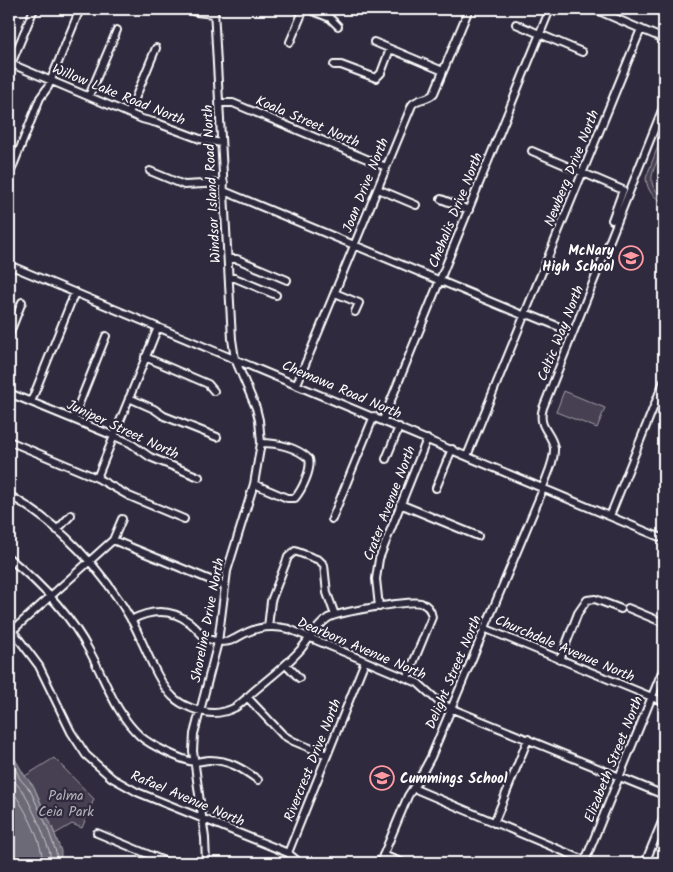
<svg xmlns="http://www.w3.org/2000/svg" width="673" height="872" font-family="Kalam,sans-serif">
<rect width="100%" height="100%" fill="#2f2a3d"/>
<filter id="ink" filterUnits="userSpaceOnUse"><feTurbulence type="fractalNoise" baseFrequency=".02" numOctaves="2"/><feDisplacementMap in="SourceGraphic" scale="10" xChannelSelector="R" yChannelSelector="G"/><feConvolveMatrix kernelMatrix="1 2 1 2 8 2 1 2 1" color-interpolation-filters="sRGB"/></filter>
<g filter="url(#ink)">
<!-- green -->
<path fill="#464152" stroke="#a2a0a8" d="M664 130C664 136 665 141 663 147 658 163 640 185 664 196V202C653 198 647 190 646 178Z
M564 391 605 408 597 428 556 412Z
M54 758 94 799 82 828 72 824 55 834 34 787 25 776Z"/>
<!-- water -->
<path fill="#6d6a77" stroke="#a7a6ad" d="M9 739 15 759 25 776 34 787 40 802 51 824 61 851V863H9Z"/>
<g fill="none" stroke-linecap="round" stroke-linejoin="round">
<!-- shore -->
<path stroke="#c5c3c9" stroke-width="1" d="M9 755 20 779 30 790 47 826 56 852 57 863
M9 771 15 782 25 794 41 828 50 853V863
M9 786C24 807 41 836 43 863"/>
<!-- minor casing -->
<g stroke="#fff" stroke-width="10">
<path id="minor" d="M188 9 196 12 214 14
M295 9 303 12
M308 9 330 18 338 26
M594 9 664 39
M516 24 582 52
M290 42 304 9
M374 42 443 71
M9 63 142 119 157 123 200 139 221 143
M11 64 34 9
M334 65H341L376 78 381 73 390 49
M89 96 117 30
M220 103H233L386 167
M129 113 156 48
M532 151 623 190 612 220
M150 171 184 185 224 183
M9 176 40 98 48 87 78 14
M378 189 416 205
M224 191 525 316 530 315 562 328
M441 199 469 210
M228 259H237L287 280
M9 265 664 539
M229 278H235L276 295
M335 293 359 303 355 312
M9 335 22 302
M145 357 208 384 214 391
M297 384 412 105C418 97 428 101 434 93L469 9
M9 393 114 436 130 443 150 457 199 477
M129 398 154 409 164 416 217 437
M31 402 75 292
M73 419 106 336
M383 420 550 9
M9 441 97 478 129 496 184 519
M467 456 641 29
M386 459 399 427
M97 478 158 327
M254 484 287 498H295C302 490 312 469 309 459 297 447 277 443 261 443
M436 488 452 449
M9 495C60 524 103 570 132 621 143 641 157 682 173 697 182 706 201 713 214 713 221 713 230 710 236 707 244 701 251 693 259 687 273 675 289 663 301 649 310 638 317 626 328 618 339 612 410 600 421 603 427 605 431 610 432 617L407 678
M400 504 478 536
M610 516 664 381
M332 519 374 416
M57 530 71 515
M113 540 225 586
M9 558C41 584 70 614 90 652 106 681 115 713 140 736 150 745 181 760 194 762 199 762 205 760 210 760 229 760 243 769 258 780
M379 607 376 579 379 559 427 439
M628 608 664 623
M131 620C150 610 170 608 189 622 201 631 200 638 216 641 232 644 234 638 248 632 261 626 275 626 289 629L418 683 439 702 450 708 664 795
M9 626 39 666 71 732 86 755 112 778 137 792 288 853 300 863
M268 627 271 601 288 557 295 551 319 560 324 565 327 593 335 615
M484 628 664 702
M13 630 113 540 122 519
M560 660 578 613 587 600 595 599 621 609
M286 664 299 678
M247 697 283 735 293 741 327 755
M413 788 591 863
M494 823 528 739
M97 833 169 863
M288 853 365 661
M383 855 403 863
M585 861 664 667
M206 863 205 838 193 751 194 734 218 642 227 571 254 484 261 443 259 420 256 408 235 359 232 339 214 9
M380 863 408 796 419 779 431 757 541 494C544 480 555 463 554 448 552 432 537 428 543 408L664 105
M645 863 664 817"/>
</g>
<!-- minor -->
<use href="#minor" stroke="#2f2a3d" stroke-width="6"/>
</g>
</g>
<!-- icons -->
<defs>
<g id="school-ring" transform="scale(1.25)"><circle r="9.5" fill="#2f2a3d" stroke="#ff9aa2" stroke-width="1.5"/><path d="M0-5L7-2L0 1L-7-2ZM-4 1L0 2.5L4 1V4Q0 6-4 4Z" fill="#ff9aa2"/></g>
</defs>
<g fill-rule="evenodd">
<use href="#school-ring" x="631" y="258"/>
<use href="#school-ring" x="382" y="778"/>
</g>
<g text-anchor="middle" stroke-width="4.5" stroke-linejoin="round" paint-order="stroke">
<!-- street labels -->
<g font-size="14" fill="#fff" stroke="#2f2a3d">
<text transform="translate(119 94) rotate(22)" y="5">Willow Lake Road North</text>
<text transform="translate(308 121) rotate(23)" y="5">Koala Street North</text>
<text transform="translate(571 168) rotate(-68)" y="5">Newberg Drive North</text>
<text transform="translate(211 184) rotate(-93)" y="5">Windsor Island Road North</text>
<text transform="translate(365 185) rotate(-68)" y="5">Joan Drive North</text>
<text transform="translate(455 210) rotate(-68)" y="5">Chehalis Drive North</text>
<text transform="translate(560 333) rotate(-68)" y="5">Celtic Way North</text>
<text transform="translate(342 389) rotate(23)" y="5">Chemawa Road North</text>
<text transform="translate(123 429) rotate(25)" y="5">Juniper Street North</text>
<text transform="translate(389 503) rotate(-69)" y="5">Crater Avenue North</text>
<text transform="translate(207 620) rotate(-79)" y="5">Shoreline Drive North</text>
<text transform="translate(362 648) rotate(23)" y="5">Dearborn Avenue North</text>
<text transform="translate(565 648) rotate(23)" y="5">Churchdale Avenue North</text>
<text transform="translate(453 672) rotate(-67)" y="5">Delight Street North</text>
<text transform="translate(613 759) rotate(-68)" y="5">Elizabeth Street North</text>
<text transform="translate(312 760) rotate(-68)" y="5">Rivercrest Drive North</text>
<text transform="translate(188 798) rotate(23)" y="5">Rafael Avenue North</text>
</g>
<!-- poi labels -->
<g font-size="14" font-weight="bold" fill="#fff" stroke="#2f2a3d" text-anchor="end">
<text x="614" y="255">McNary<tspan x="614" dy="16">High School</tspan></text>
<text x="400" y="783" text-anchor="start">Cummings School</text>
</g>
<!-- park labels -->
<g font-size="14" fill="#b5b3ba" stroke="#2f2a3d">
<text x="66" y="800">Palma<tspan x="66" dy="16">Ceia Park</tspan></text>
</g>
</g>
<!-- margin -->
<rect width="673" height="872" fill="none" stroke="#2f2a3d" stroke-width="30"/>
<rect x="15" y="15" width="643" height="842" fill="none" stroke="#fff" stroke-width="2" filter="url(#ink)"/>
</svg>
